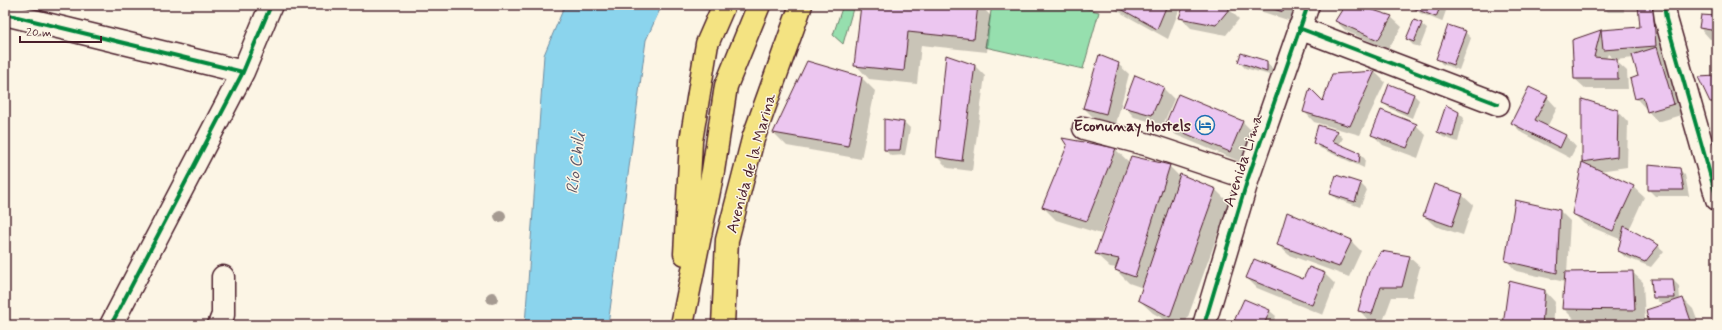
<svg xmlns="http://www.w3.org/2000/svg" width="1722" height="330" font-family="Mynerve,sans-serif">
<rect width="100%" height="100%" fill="#fcf5e5"/>
<filter id="ink" filterUnits="userSpaceOnUse"><feTurbulence type="fractalNoise" baseFrequency=".025" numOctaves="2"/><feDisplacementMap in="SourceGraphic" scale="8" xChannelSelector="R" yChannelSelector="G"/><feConvolveMatrix kernelMatrix="1 2 1 2 8 2 1 2 1" color-interpolation-filters="sRGB"/></filter>
<g filter="url(#ink)">
<!-- green -->
<path fill="#96dfae" stroke="#707f6c" d="M843 5H854L843 44 833 35Z
M992 5H1073L1099 12 1083 69 985 47Z"/>
<!-- water -->
<path fill="#8bd4ed" stroke="#718c9f" d="M565 5H662L646 40 608 325H525L544 55Z"/>
<!-- shadow -->
<path fill="#0003" fill-rule="evenodd" d="M862 5H980L991 16 987 52 921 45 917 84 869 79 856 65Z
M1111 5H1181L1168 39 1116 10Z
M1185 5H1220L1229 9 1239 19 1226 35 1191 28 1180 17Z
M1247 5H1299L1294 22 1250 8Z
M1346 5H1353L1391 17 1402 27 1388 49 1346 31 1336 21Z
M1415 5H1448L1442 22 1420 13 1414 8Z
M1601 5H1624V12H1608Z
M1639 5H1662L1665 56 1667 58 1684 114 1658 122 1636 98 1639 77 1634 58 1615 60 1627 71 1628 89H1586L1575 79 1573 41 1601 31 1641 28ZM1608 54 1615 60 1606 59Z
M1717 17V39H1710L1700 28Z
M1421 24 1427 29 1420 47 1413 45 1407 39Z
M1465 32 1471 38 1459 70 1442 64 1437 58Z
M1239 62H1266L1272 68 1273 76 1245 68Z
M1118 64 1129 74 1116 124 1094 118 1084 108Z
M975 66 985 76 972 171 948 168 937 157Z
M1375 72 1385 82 1360 135 1314 122 1304 111 1323 103Z
M861 77 875 91 861 159 787 146 774 133Z
M1717 77V108L1711 102Z
M1163 88 1174 99 1163 125 1134 117 1124 106Z
M1413 94 1419 100 1412 118 1389 108 1383 102Z
M1547 97 1557 108 1547 127 1566 136 1576 147 1570 158 1522 133 1512 123Z
M1618 111 1628 122 1627 167 1599 171 1633 187 1644 197 1629 230 1658 246 1664 251 1651 267 1625 257 1619 251 1622 240 1584 224 1573 213 1586 165 1583 162Z
M1458 112 1464 118 1458 142 1443 137 1438 132Z
M904 122 910 128 905 155 891 156 885 150Z
M1243 122 1253 132 1241 162 1176 135 1166 125Z
M1416 125 1426 135 1418 158 1383 145 1372 134Z
M1337 132 1343 138 1339 145 1359 153 1365 159 1364 168 1320 148 1314 142Z
M1115 149 1130 163 1169 166 1180 177 1216 190 1229 203 1185 325H1175L1153 313 1139 300 1143 288 1129 283 1116 270 1117 268 1110 267 1096 254 1124 180 1122 179 1101 234 1056 220 1043 207Z
M1679 169 1685 175 1689 196H1655L1649 190Z
M1337 176 1361 184 1367 190 1360 207 1337 199 1331 194Z
M1462 195 1473 205 1463 235 1435 226 1424 216Z
M1560 211 1570 221 1567 273 1632 272 1643 282 1645 320 1574 319 1563 308 1565 282 1516 271 1506 260Z
M1351 241 1361 251 1349 277 1289 255 1278 245Z
M1409 257 1420 267 1412 297H1392L1382 324 1369 321 1359 310Z
M1310 268 1325 274 1335 284 1323 315 1257 288 1247 278 1303 280Z
M1673 280 1679 286 1680 300 1683 299 1693 309 1699 325H1650L1647 311 1668 303H1660L1654 298Z
M1545 291 1555 302 1553 325H1504Z
M1244 300 1270 311 1276 316 1272 325H1240L1236 320Z"/>
<!-- building -->
<path fill="#ecc6f0" stroke="#4a1f2b" d="M861 5H978L974 39 908 32 904 71 854 66Z
M1114 5H1167L1157 29Z
M1184 5H1223L1230 8 1216 25 1179 18Z
M1261 5H1286L1283 12Z
M1345 5H1357L1392 16 1378 40 1335 21Z
M1414 5H1441L1436 17 1413 8Z
M1638 5H1653L1656 46 1603 50 1601 30 1640 27Z
M1701 15 1717 16V31L1699 28Z
M1414 20 1422 23 1414 42 1406 39Z
M1448 25 1466 31 1453 65 1436 59Z
M1601 30 1594 57 1617 59 1618 79H1574L1572 40Z
M1657 47 1674 104 1647 112 1643 97 1635 99 1630 79 1638 76 1632 55Z
M1241 53 1267 61V72L1238 62Z
M946 55 975 65 962 161 936 157Z
M1099 55 1119 63 1106 114 1083 108Z
M807 61 862 77 848 146 773 133Z
M1375 71 1350 126 1303 112 1310 88 1323 101 1332 74Z
M1135 75 1164 87 1152 115 1123 107Z
M1717 76V102H1710L1698 77Z
M1389 84 1414 94 1407 113 1382 103Z
M1529 87 1548 96 1535 120 1566 135 1560 148 1511 123Z
M1178 94 1243 121 1230 152 1165 125Z
M1582 99 1618 110 1617 157 1582 162Z
M1446 105 1459 112 1453 137 1437 132Z
M1381 110 1417 124 1407 148 1371 135Z
M884 119 904 122 900 150H884Z
M1318 125 1338 131 1332 141 1360 153 1359 163 1313 143Z
M1062 138 1116 148 1087 221 1042 207 1067 146Z
M1131 156 1170 165 1135 277 1115 270 1119 259 1095 254Z
M1582 162 1634 186 1613 231 1572 214Z
M1648 165 1680 168 1684 190H1648Z
M1180 174 1216 189 1170 317 1138 300Z
M1336 175 1361 183 1355 202 1330 194Z
M1434 184 1463 194 1452 226 1423 216Z
M1515 200 1560 210 1557 273 1505 261Z
M1287 212 1352 240 1339 267 1277 245Z
M1624 226 1659 245 1645 262 1618 251Z
M1381 251 1410 256 1402 287H1381L1372 314 1358 311 1369 272Z
M1254 259 1303 279 1309 267 1325 273 1312 305 1246 278Z
M1633 271 1635 310 1562 309 1565 272Z
M1651 279H1673L1675 298H1653Z
M1509 281 1545 290 1542 325H1503Z
M1714 294H1717V303Z
M1683 298 1692 324 1649 325 1646 310Z
M1244 299 1270 310 1264 325H1246L1234 321Z
M748 322 759 325H747Z"/>
<g fill="none" stroke-linecap="round" stroke-linejoin="round">
<!-- minor casing -->
<g stroke="#4a1f2b" stroke-width="25">
<path id="minor" d="M1664 5 1666 19 1717 199
M5 14 243 72
M1299 28 1498 104
M1084 128 1149 145 1248 178
M111 325 243 72 271 5
M219 325 223 315V277
M1204 325 1248 178 1308 5"/>
</g>
<!-- major casing -->
<g stroke="#4a1f2b" stroke-width="25">
<path id="major" d="M685 254 691 141 707 44 724 5
M682 325 713 171 726 86 759 5
M723 325 727 240 753 139 801 5"/>
</g>
<!-- minor -->
<use href="#minor" stroke="#fcf5e5" stroke-width="22"/>
<!-- major -->
<use href="#major" stroke="#f4e382" stroke-width="22"/>
<!-- cycleway casing -->
<g stroke="#fcf5e5" stroke-width="6">
<path id="cycleway" d="M1664 5 1666 19 1717 199
M5 14 243 72
M1299 28 1498 104
M111 325 243 72 271 5
M1204 325 1248 178 1308 5"/>
</g>
<!-- cycleway -->
<use href="#cycleway" stroke="#00873e" stroke-width="4"/>
</g>
<!-- trees -->
<g fill="#a59a91">
<circle cx="500" cy="216" r="6"/>
<circle cx="492" cy="298" r="6"/>
</g>
</g>
<!-- icons -->
<defs>
<g id="hotel-ring" transform="scale(1)"><circle r="9.5" fill="#fcf5e5" stroke="#1f6fb2" stroke-width="1.5"/><path d="M-6-4.5h1.5V1H6V5H4.5V3h-9V5H-6ZM-4 0a1.8 1.8 0 1 1 3.6 0ZM.5 0V-2.5h3Q6-2.5 6 0Z" fill="#1f6fb2"/></g>
</defs>
<g fill-rule="evenodd">
<use href="#hotel-ring" x="1205" y="125"/>
</g>
<g text-anchor="middle" stroke-width="3" stroke-linejoin="round" paint-order="stroke">
<!-- poi labels -->
<g font-size="16" font-weight="bold" fill="#4a1f2b" stroke="#fcf5e5" text-anchor="end">
<text x="1191" y="131">Econunay Hostels</text>
</g>
<!-- street labels -->
<g font-size="16" fill="#4a1f2b" stroke="#fcf5e5">
<text transform="translate(1242 160) rotate(-72)" y="6">Avenida Lima</text>
<text transform="translate(750 163) rotate(-74)" y="6">Avenida de la Marina</text>
</g>
<!-- water labels -->
<g font-size="17" font-style="italic" fill="#5e5565" stroke="#fcf5e5">
<text transform="translate(575 163) rotate(-83)" y="6">Río Chili</text>
</g>
</g>
<!-- margin -->
<rect width="1722" height="330" fill="none" stroke="#fcf5e5" stroke-width="20"/>
<rect x="10" y="10" width="1702" height="310" fill="none" stroke="#4a1f2b" stroke-width="1.5" filter="url(#ink)"/>
<!-- scale -->
<path d="M20 36v6h81v-6" fill="none" stroke="#4a1f2b" stroke-width="2"/>
<text x="26" y="36" font-size="12" fill="#4a1f2b" stroke="#fcf5e5" stroke-width="3" paint-order="stroke">20 m</text>
</svg>
